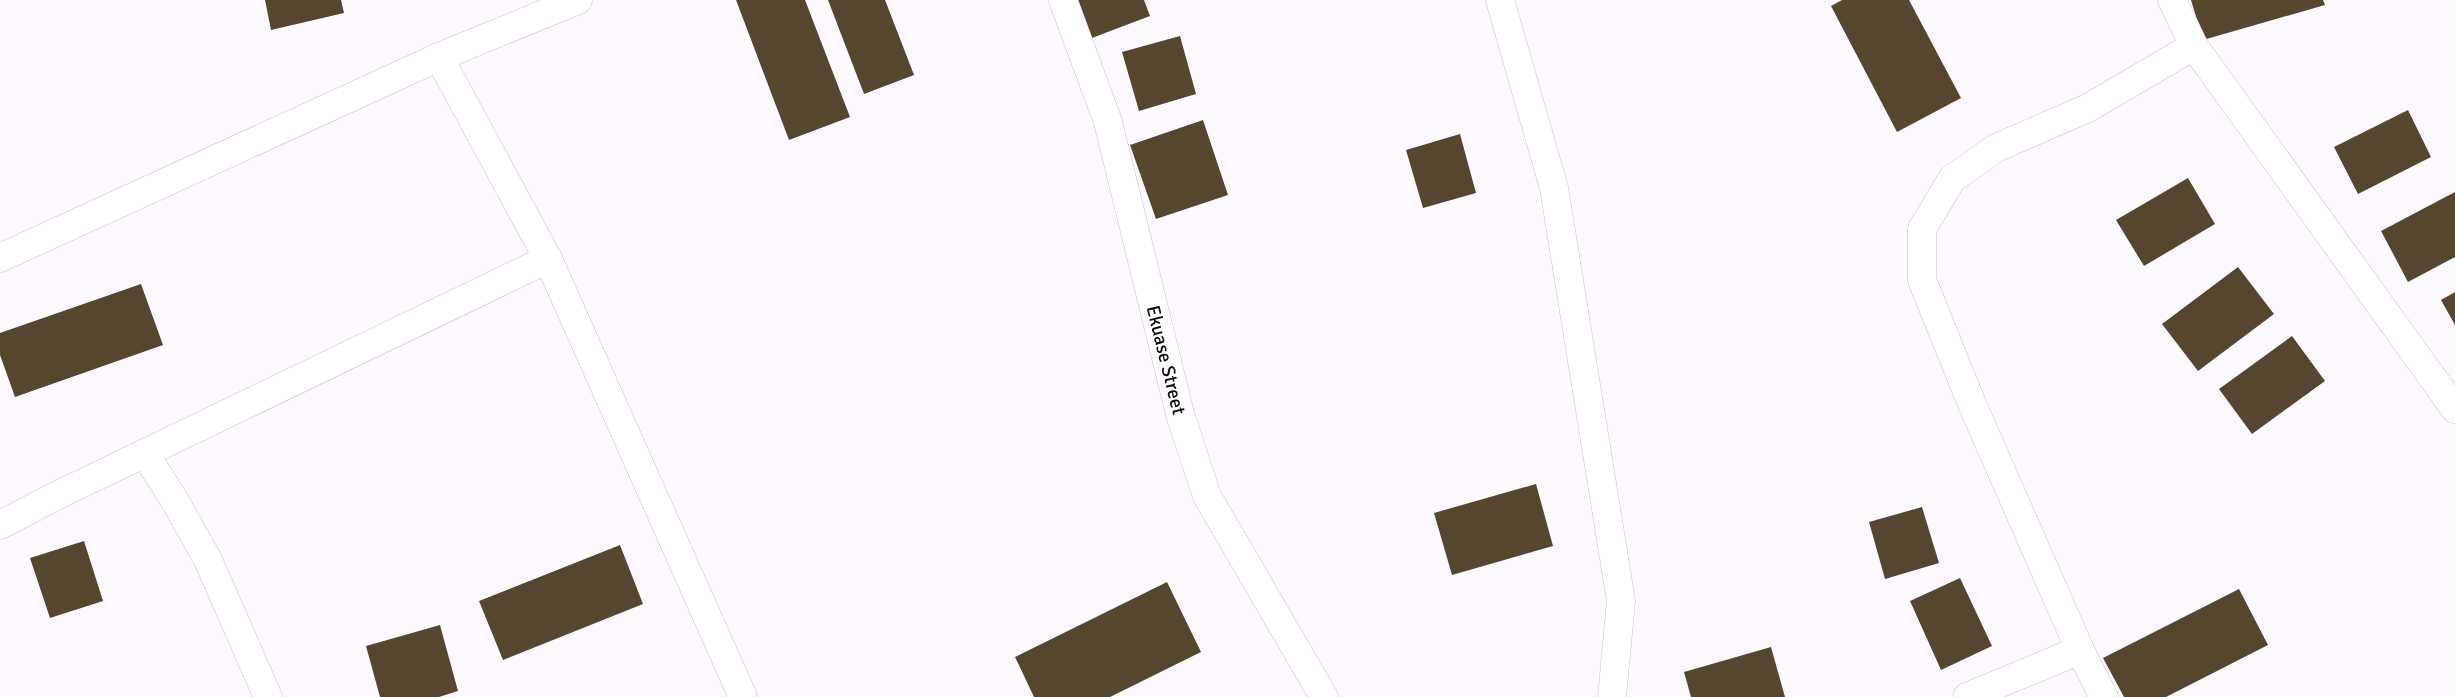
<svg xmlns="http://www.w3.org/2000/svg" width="2455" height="697" font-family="Signika,sans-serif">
<rect width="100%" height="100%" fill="#fdf9fe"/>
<!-- building -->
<path fill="#57462f" d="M265 0H341L344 13 271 30Z
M736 0H805L850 117 789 140Z
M828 0H885L914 75 864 94Z
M1069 0H1144L1150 16 1084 41Z
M1842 0H1909L1961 98 1897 132 1831 6Z
M2191 0H2323L2325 5 2203 40Z
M1180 36 1196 94 1139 111 1122 52Z
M2408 110 2431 157 2358 194 2334 147Z
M1203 120 1228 195 1156 219 1130 145Z
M1460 134 1476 193 1423 208 1406 150Z
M2188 178 2215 224 2144 266 2116 220Z
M2455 192V257L2408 282 2381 231Z
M2238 267 2274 314 2198 371 2162 324Z
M141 284 163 345 15 397 0 355V333Z
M2455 292V325L2441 300Z
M2292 336 2325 381 2252 434 2219 389Z
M1536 484 1553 546 1452 575 1434 513Z
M1922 507 1939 563 1885 579 1869 522Z
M84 541 103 601 50 618 30 558Z
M620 545 643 604 503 660 479 601Z
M1960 578 1992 646 1941 670 1910 601Z
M1167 582 1201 652 1110 697H1034L1015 657Z
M2239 589 2268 645 2166 697H2124L2103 658Z
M440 625 458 691 439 697H380L366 646Z
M1771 647 1785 697H1691L1684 672Z"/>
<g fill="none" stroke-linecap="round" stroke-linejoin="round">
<!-- minor casing -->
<g stroke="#cfb9d2" stroke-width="29">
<g id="minor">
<path id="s1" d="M1063 0 1108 122 1180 414 1207 496 1324 697"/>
<path d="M1500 0 1554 188 1621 601 1612 697"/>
<path d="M2172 0 2194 46 2455 409"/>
<path d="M439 57 548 259 743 697"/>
<path d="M0 258 439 57 578 0"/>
<path d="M145 454 175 501 208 560 268 697"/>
<path d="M0 525 62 493 548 259"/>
<path d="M1967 697 2080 650"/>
<path d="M2104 697 2080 650 1972 404 1922 280V229L1952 179 1996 148 2088 108 2194 46"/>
</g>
</g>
<!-- minor -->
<use href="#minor" stroke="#fff" stroke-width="28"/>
</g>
<g text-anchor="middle" stroke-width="5" stroke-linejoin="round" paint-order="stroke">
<!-- street labels -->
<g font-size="19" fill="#120a13" stroke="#fff">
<text dy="7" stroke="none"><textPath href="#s1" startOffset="375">Ekuase Street</textPath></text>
</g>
</g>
</svg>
